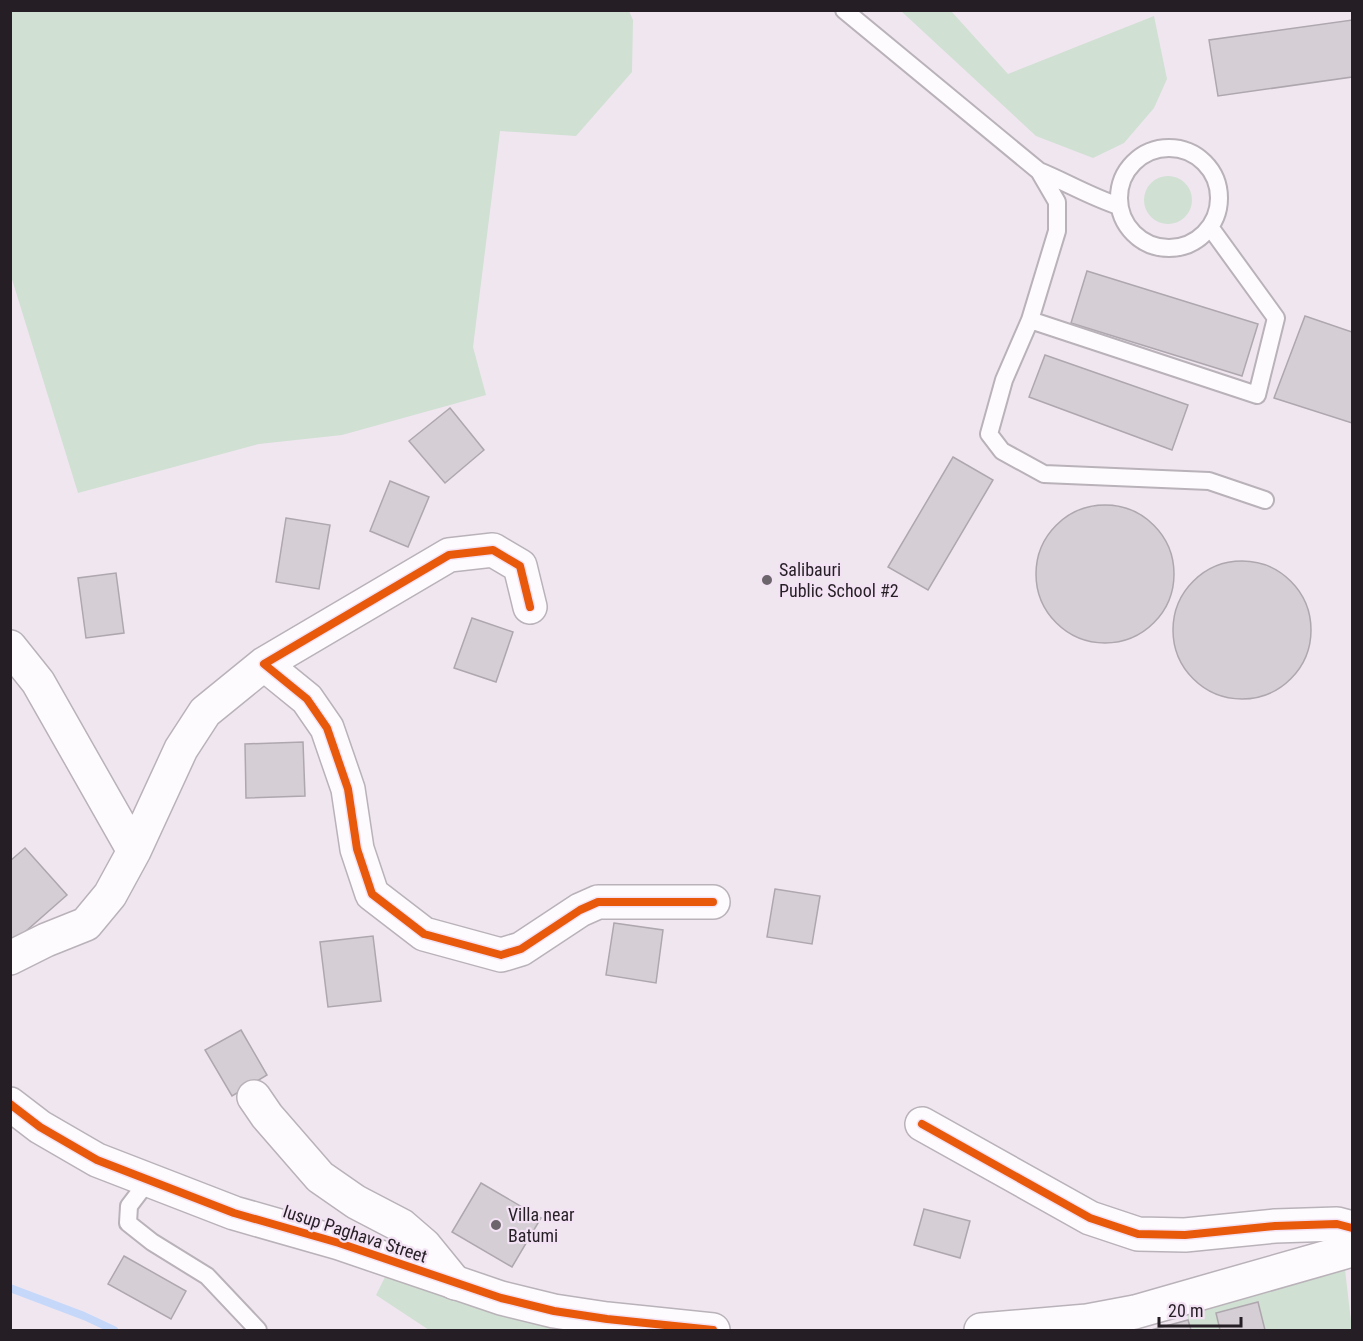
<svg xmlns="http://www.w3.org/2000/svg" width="1363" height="1341" font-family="'Roboto Condensed',sans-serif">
<rect width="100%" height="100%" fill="#f0e6f0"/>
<!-- green -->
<path fill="#d0e0d2" d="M10 11H629L633 20 632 72 576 136 500 131 473 347 486 395 342 435 259 444 78 493 11 276Z
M901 11H951L1008 74 1154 16 1167 79 1154 108 1124 143 1093 158 1036 136Z
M1144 200a24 24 0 1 1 48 0a24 24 0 1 1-48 0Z
M1343 1252 1352 1330H1189L1186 1299Z
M393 1261 713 1330H429L376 1295Z"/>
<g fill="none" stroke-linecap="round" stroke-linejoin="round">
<!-- stream -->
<path stroke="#c5d8fa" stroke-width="8" d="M10 1288 84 1316 114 1330"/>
</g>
<!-- building -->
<path fill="#d5ced5" stroke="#aea7ae" stroke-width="1.5" d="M1352 20V77L1218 96 1209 40Z
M1087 271 1258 324 1242 376 1071 323Z
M1305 316 1352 332V423L1274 398Z
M1045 355 1188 405 1172 450 1029 397Z
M450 408 484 450 445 483 409 441Z
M953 457 993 480 928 590 888 567Z
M390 481 429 497 408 547 370 531Z
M1036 574a69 69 0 1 1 138 0a69 69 0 1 1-138 0Z
M286 518 330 525 319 589 276 582Z
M1173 630a69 69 0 1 1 138 0a69 69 0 1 1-138 0Z
M116 573 124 633 86 638 78 578Z
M472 618 513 632 496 682 454 668Z
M303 742 305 796 246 798 245 744Z
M25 848 67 895 10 945V861Z
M775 889 820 896 812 944 767 937Z
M614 923 663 930 656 983 606 975Z
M373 936 381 1001 328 1007 320 942Z
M241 1030 267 1075 232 1096 205 1050Z
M481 1183 541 1218 512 1267 452 1232Z
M924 1209 970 1221 960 1258 914 1245Z
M124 1256 186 1291 171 1319 108 1284Z
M1258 1302 1265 1330H1220L1216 1313Z
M1188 1320 1191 1330H1151Z"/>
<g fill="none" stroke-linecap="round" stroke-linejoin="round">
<!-- service casing -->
<g stroke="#b9b2b9" stroke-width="20">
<path id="service" d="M844 10 1039 171 1057 202V231L1030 320 1004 380 989 434 1002 451 1044 474 1209 481 1265 500
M1119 198a50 50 0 1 1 100 0a50 50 0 1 1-100 0Z
M1039 171C1066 182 1091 197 1119 206
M1030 320 1257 395 1276 318 1210 227
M148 1181 129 1206 128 1223 152 1242 207 1276 258 1330"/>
</g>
<!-- minor casing -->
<g stroke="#b9b2b9" stroke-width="36">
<path id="minor" d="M530 607 520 566 493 550 449 555 264 664 307 699 327 728 348 789 357 849 372 894 424 934 501 955 521 949 580 910 598 902H713
M10 647 38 682 134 851
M10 958 46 940 86 924 110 895 134 851 181 749 205 712 264 664
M254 1097 267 1116 320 1177 356 1202 402 1226 424 1245 455 1283
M922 1124 1090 1218 1138 1234 1185 1235 1275 1226 1337 1224 1352 1228"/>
</g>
<!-- tertiary casing -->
<g stroke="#b9b2b9" stroke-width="36">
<path id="tertiary" d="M10 1104 40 1127 97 1160 234 1213 339 1243 501 1298 554 1311 607 1319 713 1330
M981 1330 1087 1321 1135 1312 1352 1250"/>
</g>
<!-- service -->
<use href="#service" stroke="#fdfbfd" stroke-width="16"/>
<!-- minor -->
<use href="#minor" stroke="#fdfbfd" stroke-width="33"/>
<!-- tertiary -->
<use href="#tertiary" stroke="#fdfbfd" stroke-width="33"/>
<!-- cycleway casing -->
<g stroke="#f3e2f4" stroke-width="11">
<path id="cycleway" d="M530 607 520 566 493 550 449 555 264 664 307 699 327 728 348 789 357 849 372 894 424 934 501 955 521 949 580 910 598 902H713
M10 1104 40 1127 97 1160 234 1213 339 1243 501 1298 554 1311 607 1319 713 1330
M922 1124 1090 1218 1138 1234 1185 1235 1275 1226 1337 1224 1352 1228"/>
</g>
<!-- cycleway -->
<use href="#cycleway" stroke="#e8590c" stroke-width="8"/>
</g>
<!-- markers -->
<g fill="#6c656c" stroke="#f3e2f4" stroke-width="2">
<circle cx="767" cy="580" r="6"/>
<circle cx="496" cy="1225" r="6"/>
</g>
<g text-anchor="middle" stroke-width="4.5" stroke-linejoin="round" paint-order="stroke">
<!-- poi labels -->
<g font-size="18" fill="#251f25" stroke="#f3e2f4" text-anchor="start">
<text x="779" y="576">Salibauri<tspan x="779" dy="21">Public School #2</tspan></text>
<text x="508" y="1221">Villa near<tspan x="508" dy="21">Batumi</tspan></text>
</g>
<!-- street labels -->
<g font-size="18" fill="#251f25" stroke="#f3e2f4">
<text transform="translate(355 1234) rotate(18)" y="6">Iusup Paghava Street</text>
</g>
</g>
<!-- border -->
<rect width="1363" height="1341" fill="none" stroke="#251f25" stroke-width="24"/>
<!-- scale -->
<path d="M1159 1317v9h82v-9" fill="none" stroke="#251f25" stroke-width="3"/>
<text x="1168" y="1317" font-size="18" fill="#251f25" stroke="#f3e2f4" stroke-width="4.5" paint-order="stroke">20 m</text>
</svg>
